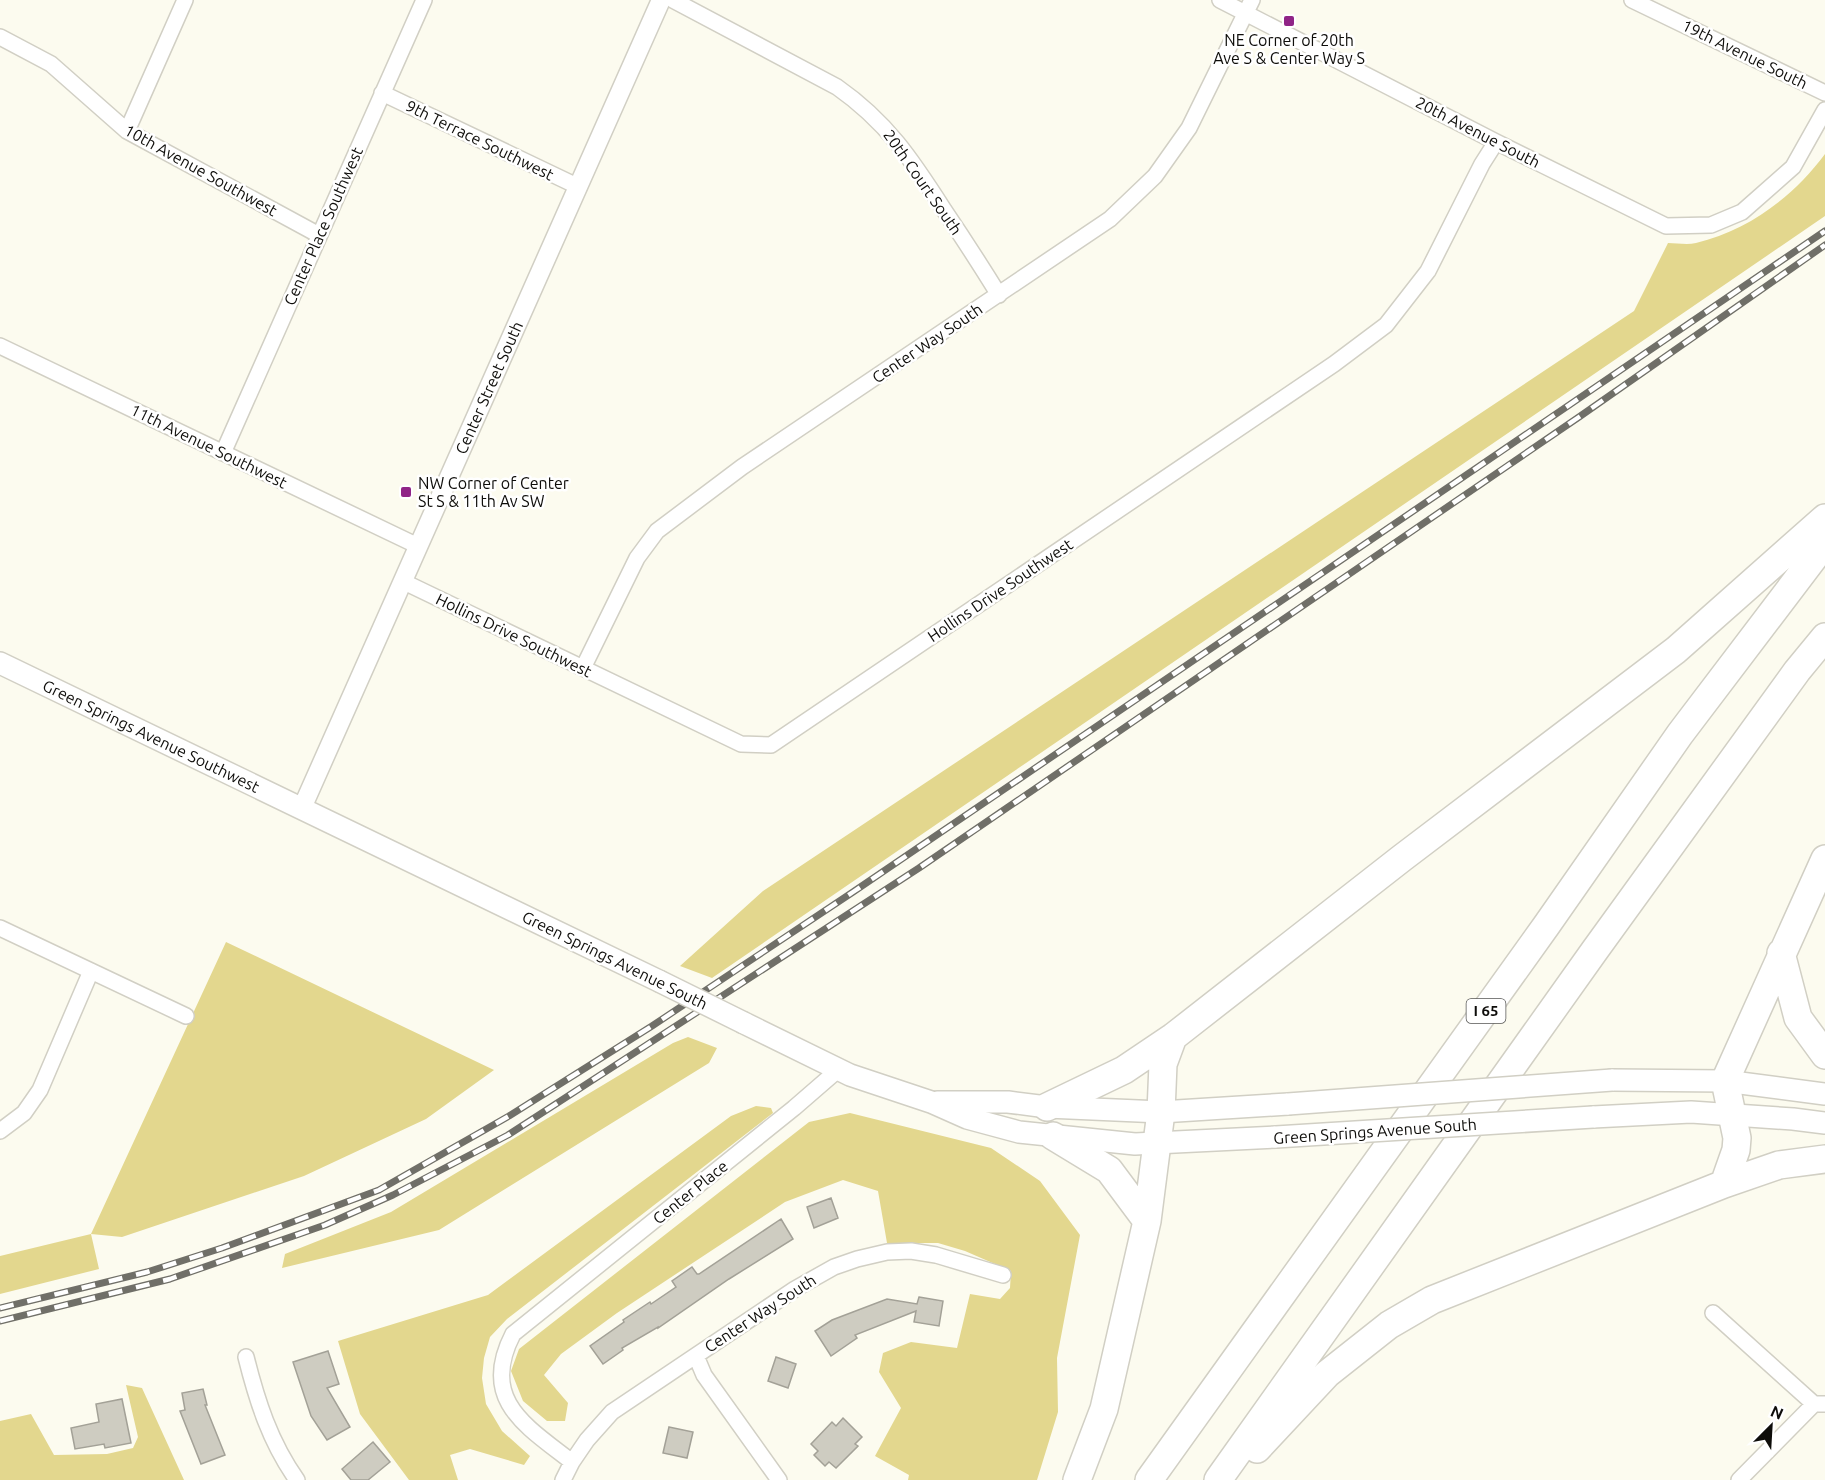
<svg xmlns="http://www.w3.org/2000/svg" width="1825" height="1480" font-family="Ubuntu,sans-serif">
<rect width="100%" height="100%" fill="#fcfbef"/>
<!-- green -->
<path fill="#e3d78e" d="M1825 154V216L712 978 680 966 763 891 1634 311 1668 243C1677 243 1687 245 1696 243 1749 230 1793 197 1825 154Z
M226 942 494 1070 426 1119 304 1176 122 1237 91 1234 99 1269 0 1294V1256L91 1234Z
M688 1037 717 1048 709 1063 439 1230 282 1268 285 1254 391 1212 673 1043Z
M756 1106 771 1108 773 1113 507 1319 490 1337 484 1358 482 1378 486 1404 502 1431 530 1456 524 1465 470 1449 450 1455 458 1480H409L360 1414 338 1341 488 1295 731 1116Z
M850 1113 991 1148 1040 1181 1080 1235 1057 1358 1058 1412 1037 1480H908L909 1475 875 1456 901 1408 879 1372 883 1353 911 1342 957 1348 970 1294 1000 1299 1010 1288 1011 1271 965 1251 938 1243H887L878 1191 843 1180 785 1202 617 1313 561 1354 544 1375 568 1403 565 1421H547L523 1401 511 1371 519 1349 809 1122Z
M126 1385 142 1388 184 1480H0V1421L31 1414 54 1455 107 1454 133 1448 138 1437Z"/>
<!-- building -->
<path fill="#ceccc1" stroke="#a3a197" stroke-width="1.5" d="M831 1198 838 1218 814 1228 807 1207Z
M781 1219 793 1239 729 1279 658 1328V1327L622 1348 623 1350 603 1364 590 1346 624 1322 623 1320 650 1302 651 1304 676 1287 672 1281 692 1267 697 1274H699Z
M919 1297 943 1301 939 1326 914 1322 916 1311 855 1335 857 1338 831 1356 815 1331 832 1320 887 1299 917 1304Z
M328 1351 339 1384 327 1388 350 1427 327 1440 311 1416 293 1362Z
M776 1357 796 1364 788 1388 768 1381Z
M203 1389 207 1405H205L225 1455 201 1464 180 1411 185 1410 182 1393Z
M122 1399 131 1443 105 1448 104 1444 75 1449 71 1428 99 1422 96 1404Z
M843 1418 862 1437 855 1444 858 1446 836 1468 829 1462 825 1466 814 1455 818 1451 811 1444 832 1422 836 1426Z
M669 1427 693 1432 687 1458 663 1453Z
M373 1442 390 1462 368 1480H351L342 1469Z"/>
<g fill="none" stroke-linecap="round" stroke-linejoin="round">
<!-- minor casing -->
<g stroke="#d1cfc4" stroke-width="18">
<path id="minor" d="M673 0 837 87C887 122 912 160 944 210 963 238 981 266 999 295
M1220 0 1496 142 1666 226 1711 225 1742 212 1793 167 1825 110
M1632 0 1825 93
M0 37 51 64 127 131 319 235
M382 93 579 187
M127 131 185 0
M0 346 418 546
M223 453 424 0
M402 581 741 744 771 745 1334 364 1386 325 1428 271 1482 164 1496 142
M583 668 637 558 657 531 742 467 1110 219 1155 176 1189 128 1252 0
M0 928 186 1016
M0 1131 24 1113 40 1090 91 971
M1713 1313 1814 1404H1825
M696 1356 704 1375 779 1480
M246 1357C257 1401 270 1442 297 1480
M572 1462C526 1426 479 1400 513 1334L794 1108 839 1069
M563 1480 572 1462 587 1440 612 1412 795 1289 834 1267 857 1259 887 1252 911 1251 936 1255 1003 1275
M1739 1480 1814 1404"/>
</g>
<!-- tertiary casing -->
<g stroke="#d1cfc4" stroke-width="21">
<g id="tertiary">
<path id="s1" d="M302 808 661 0"/>
</g>
</g>
<!-- secondary casing -->
<g stroke="#d1cfc4" stroke-width="24">
<g id="secondary">
<path id="s2" d="M0 663 659 981"/>
<path d="M744 1023 850 1075 931 1102 967 1118 1019 1132 1135 1144 1276 1137"/>
<path d="M1612 1080 1725 1081 1825 1094"/>
<path d="M937 1102H1008L1047 1107 1161 1112 1288 1104"/>
<path d="M1593 1117 1691 1112 1793 1119 1825 1123"/>
</g>
</g>
<!-- motorway casing -->
<g stroke="#d1cfc4" stroke-width="30">
<path id="motorway" d="M1781 953 1798 1018 1825 1055
M1047 1107 1124 1070 1173 1037 1402 858 1676 650 1825 518
M1053 1136 1109 1170 1147 1221
M1724 1184 1736 1150 1737 1138 1725 1081 1825 859
M1257 1449 1327 1374 1389 1325 1432 1300 1724 1184 1779 1165 1825 1159
M1077 1480 1104 1409 1147 1221 1161 1112 1163 1064 1173 1037
M1149 1480 1546 926 1680 734 1825 543
M1218 1480 1595 950 1797 671 1825 637"/>
</g>
<!-- minor -->
<use href="#minor" stroke="#fff" stroke-width="15"/>
<!-- tertiary -->
<use href="#tertiary" stroke="#fff" stroke-width="18"/>
<!-- secondary -->
<use href="#secondary" stroke="#fff" stroke-width="21"/>
<!-- motorway -->
<use href="#motorway" stroke="#fff" stroke-width="27"/>
<!-- rail casing -->
<g stroke="#706f68" stroke-width="7">
<path id="rail" d="M0 1308 147 1272 222 1248 379 1190 509 1116 652 1026 853 892 1825 231
M0 1321 170 1279 325 1225 393 1195 508 1135 919 868 1579 417 1825 245"/>
</g>
<!-- rail -->
<use href="#rail" stroke="#fff" stroke-width="4.5" stroke-dasharray="14" stroke-linecap="butt"/>
<!-- secondary-bridge casing -->
<g stroke="#d1cfc4" stroke-width="24" stroke-linecap="butt">
<path id="secondary-bridge" d="M659 981 744 1023
M1288 1104 1612 1080
M1276 1137 1593 1117"/>
</g>
<!-- secondary-bridge -->
<use href="#secondary-bridge" stroke="#fff" stroke-width="21"/>
</g>
<!-- markers -->
<g fill="#902487" stroke="#fff" stroke-width="2">
<rect x="1283" y="15" width="12" height="12" rx="3"/>
<rect x="400" y="486" width="12" height="12" rx="3"/>
</g>
<g text-anchor="middle" stroke-width="5" stroke-linejoin="round" paint-order="stroke">
<!-- shield labels -->
<rect fill="#fff" stroke="#565654" stroke-width="1.5" x="1466.5" y="999" width="39" height="24" rx="4.5"/>
<g font-size="15" font-weight="bold" fill="#0e0d0a">
<text x="1486" y="1016">I 65</text>
</g>
<!-- poi labels -->
<g font-size="16" fill="#0e0d0a" stroke="#fff">
<text x="1289" y="46">NE Corner of 20th<tspan x="1289" dy="18">Ave S &amp; Center Way S</tspan></text>
<text x="418" y="489" text-anchor="start">NW Corner of Center<tspan x="418" dy="18">St S &amp; 11th Av SW</tspan></text>
</g>
<!-- street labels -->
<g font-size="16" fill="#0e0d0a" stroke="#fff">
<text transform="translate(1745 54) rotate(26)" y="6">19th Avenue South</text>
<text transform="translate(1478 132) rotate(27)" y="6">20th Avenue South</text>
<text transform="translate(480 140) rotate(26)" y="6">9th Terrace Southwest</text>
<text transform="translate(201 170) rotate(29)" y="6">10th Avenue Southwest</text>
<text transform="translate(923 182) rotate(55)" y="6">20th Court South</text>
<text transform="translate(323 226) rotate(-66)" y="6">Center Place Southwest</text>
<text transform="translate(927 343) rotate(-34)" y="6">Center Way South</text>
<text dy="6" stroke="none"><textPath href="#s1" startOffset="460">Center Street South</textPath></text>
<text transform="translate(209 446) rotate(26)" y="6">11th Avenue Southwest</text>
<text transform="translate(1000 590) rotate(-34)" y="6">Hollins Drive Southwest</text>
<text transform="translate(514 635) rotate(26)" y="6">Hollins Drive Southwest</text>
<text dy="6" stroke="none"><textPath href="#s2" startOffset="168">Green Springs Avenue Southwest</textPath></text>
<text transform="translate(615 960) rotate(26)" y="6">Green Springs Avenue South</text>
<text transform="translate(1375 1131) rotate(-4)" y="6">Green Springs Avenue South</text>
<text transform="translate(690 1192) rotate(-39)" y="6">Center Place</text>
<text transform="translate(760 1313) rotate(-33)" y="6">Center Way South</text>
</g>
</g>
<!-- north arrow -->
<g transform="translate(1771 1426) rotate(24)" stroke="#ffffff" stroke-width="4.5" paint-order="stroke">
<path d="M0-4.5L10 22L0 15L-10 22Z" fill="#0e0d0a"/>
<text y="-9" font-size="16" font-weight="bold" text-anchor="middle" fill="#0e0d0a">N</text>
</g>
</svg>
